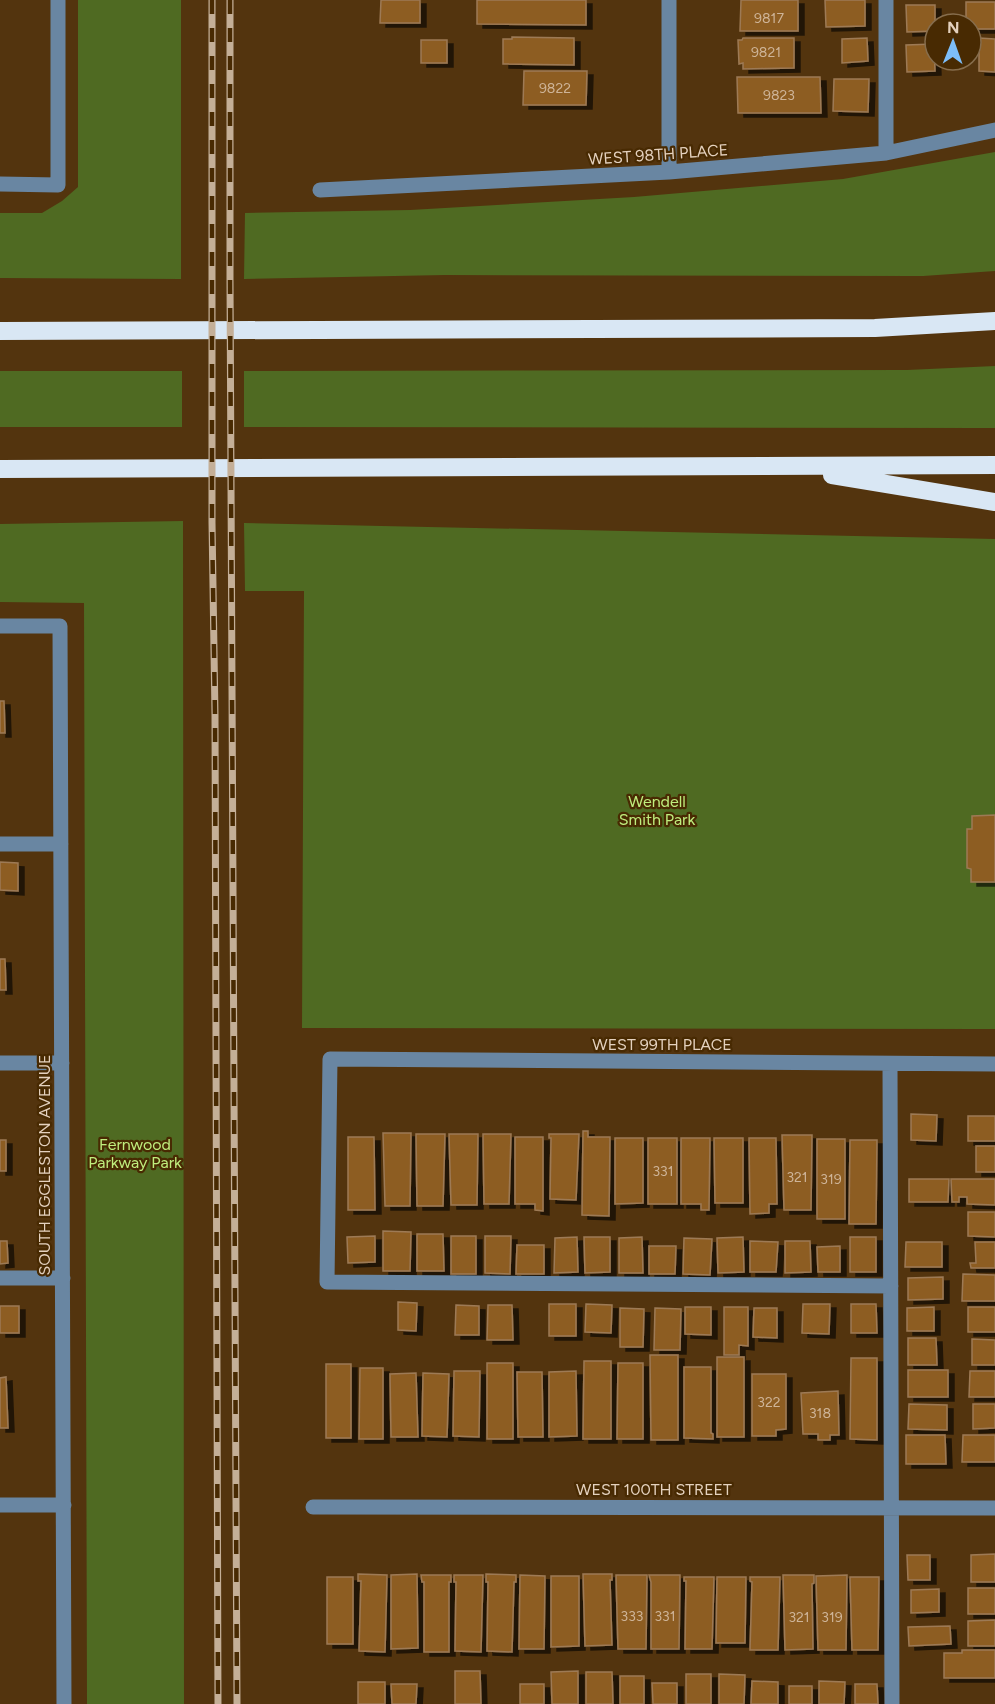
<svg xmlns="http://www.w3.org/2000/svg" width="995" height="1704" font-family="Figtree,sans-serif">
<defs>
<filter id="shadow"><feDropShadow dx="6" dy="4" stdDeviation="0" flood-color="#0009"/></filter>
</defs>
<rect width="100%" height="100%" fill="#53340e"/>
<!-- green -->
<path fill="#4f6a22" d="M78 0H181V279L0 278V213H42L62 201 78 187Z
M995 152V271L923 276 445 275 244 279 245 213 410 210 634 197 843 179Z
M995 366V428L244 427V371L907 370Z
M0 371H182V427H0Z
M183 521 184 1704H87L84 603 0 602V524Z
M244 523 995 539V1029L302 1028 304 591H245Z"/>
<!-- building -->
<path fill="#8d5d24" stroke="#9d7a55" stroke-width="1.5" filter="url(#shadow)" d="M381 0H420V23H380Z
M477 0H586V25L477 24Z
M741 0H798V31H740Z
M825 0H865V26L826 27Z
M966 2H995V29H971V24H966Z
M906 5H935V31L907 32Z
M512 37 574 38V65L503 64V39H512Z
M743 38H794V68L743 69V63L739 64 738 40H742Z
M867 38 868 61 842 63V39Z
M979 38 995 39V72L979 71Z
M421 40H447V63H421Z
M934 44 935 71 907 72 906 45Z
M524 71H587L586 105H523Z
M737 77H820L821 113H738Z
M834 79H869L868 112 833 111Z
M0 701H4L5 733H0Z
M995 815V882H971V869L967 868V829H972V816Z
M0 862 18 863V891L0 890Z
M0 959H5L6 990H0Z
M911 1114 937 1115 936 1141 911 1140Z
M968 1116H995V1141H968Z
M583 1131H588V1137H610L609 1216 582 1215Z
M383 1133H411L410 1206H385Z
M416 1134H445L443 1206H417Z
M449 1134H478L477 1205H451Z
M483 1134H511L509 1204H484Z
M549 1134H579L576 1200 550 1199 551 1138H549Z
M782 1135H812L811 1210H784Z
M348 1137H374L375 1210H348Z
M515 1137H543V1211L535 1210V1204H515Z
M615 1138H643V1203L615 1204Z
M648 1138H677V1204H648Z
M681 1138H710L709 1210H701V1204H681Z
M714 1138H743V1203H715Z
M749 1138H776L777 1204H769V1213L750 1214Z
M817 1139H845V1219H817Z
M0 1140H6V1171H0Z
M850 1140H877L876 1224H849Z
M976 1146H995V1172H976Z
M909 1179H949L948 1202H909Z
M951 1179H995V1205L967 1204V1197H959V1202H952Z
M968 1212H995V1237L968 1236Z
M383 1231 411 1232 410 1271H383Z
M417 1234H443L444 1271H417Z
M375 1236V1262L348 1263 347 1237Z
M451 1236H476V1274H451Z
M485 1236H511L510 1274 485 1273Z
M577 1237 578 1272 554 1273 555 1238Z
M584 1237H610V1272L585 1273Z
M642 1237 643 1273H619V1238Z
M743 1237 744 1272 718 1273 717 1238Z
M850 1237H876V1272H850Z
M684 1238 712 1239 710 1275 683 1274Z
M0 1241H7L8 1263 0 1264Z
M750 1241 778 1242 776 1272H750Z
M785 1241H810L811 1272 785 1273Z
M906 1242H942V1267H905Z
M975 1242H995V1268H971L970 1263H976Z
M517 1245H544V1274H516Z
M649 1246H676L675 1274H649Z
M840 1246V1272H818L817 1247Z
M963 1274 995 1275V1301H962Z
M943 1277V1299L908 1300V1278Z
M398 1302 417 1303 416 1331 398 1330Z
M549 1304H576V1336H549Z
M586 1304 612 1305 611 1333 585 1332Z
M803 1304H830L829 1334 802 1333Z
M851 1304H876L877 1333H851Z
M456 1305 479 1306V1335H455Z
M488 1305H512L513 1340H487Z
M0 1306H19V1333H0Z
M685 1307H711V1335L685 1334Z
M724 1307H748V1346L739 1345V1355H724Z
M934 1307V1331H907V1308Z
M968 1307H995V1332H968Z
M620 1308 644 1309 643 1347H620Z
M655 1308 681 1309 680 1350H654Z
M754 1308H777V1338L753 1337Z
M908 1338H936L937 1365H908Z
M972 1339 995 1340V1365H972Z
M650 1355H678V1440H651Z
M717 1357H744V1437H717Z
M851 1358H877V1440L850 1439Z
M584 1361H611V1439H583Z
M487 1363H513V1439H487Z
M618 1363H643V1439H617Z
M326 1364H351V1438H326Z
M684 1367H711V1433L713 1434V1439L684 1438Z
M360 1368H383V1439H359Z
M908 1370H948V1397H908Z
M454 1371H480L479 1437 453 1436Z
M576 1371 577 1436 549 1437V1372Z
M970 1371H995V1397H969Z
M517 1372H542L543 1437H518Z
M416 1373 418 1437H391L390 1374Z
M423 1373 449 1374 447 1437 422 1436Z
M752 1374H786V1429L776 1430V1436H752Z
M6 1377 8 1428H0V1378Z
M838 1391 839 1435H830V1440H818V1434H803L801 1393Z
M909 1404 947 1405V1430L908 1429Z
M973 1404H995V1428L973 1429Z
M906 1435H945L946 1464H906Z
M963 1435H995V1462H962Z
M995 1554V1582H971V1555Z
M907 1555H930V1580H908Z
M358 1574 387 1575 385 1652 359 1651 361 1581H358Z
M417 1574 418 1648 391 1649V1575Z
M486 1574 516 1575V1582H514L512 1652 487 1651 488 1582H486Z
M583 1574H612V1580H610L612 1645 585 1646Z
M421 1575H451V1582H449V1652H424V1582H422Z
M454 1575H483L481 1652 455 1651 456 1582H454Z
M520 1575 545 1576 544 1649H519Z
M616 1575H647L646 1649H618Z
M649 1575H680L679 1649H651V1582Z
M783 1575H814V1583L812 1584 813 1649 785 1650Z
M847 1575 846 1650H818L816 1576Z
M551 1576H579V1646L551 1647Z
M327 1577H353V1644H327Z
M684 1577H714L712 1649H685L686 1581H684Z
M717 1577H746L745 1643H716Z
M750 1577H780L778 1650H750L752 1582 750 1581Z
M850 1577H879L878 1650H852Z
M968 1588H995V1614H968Z
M939 1589V1612L911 1613V1590Z
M995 1620V1646H968V1621Z
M950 1626 951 1644 909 1646 908 1627Z
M962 1650H995V1678H944V1653H962Z
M455 1671H480L481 1704H455Z
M578 1671V1704H552L551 1672Z
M586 1672H612L613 1704H586Z
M686 1674H711V1704H686Z
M719 1674 745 1675 744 1704H719Z
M620 1676H644V1704H620Z
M752 1681 778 1682V1704H751Z
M819 1681 845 1682 844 1704H819Z
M358 1682H385V1704H358Z
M652 1683H677V1704H653Z
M391 1684H417L416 1704H392Z
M520 1684H544V1704H520Z
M855 1684H877L878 1704H855Z
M789 1686H812V1704H789Z"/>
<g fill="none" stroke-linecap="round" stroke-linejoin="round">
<!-- minor -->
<path stroke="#6986a2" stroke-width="15" d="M669 0V172
M886 0V153
M0 184 58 185V0
M320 190 669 172 886 153 995 130
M0 626H60L64 1704
M0 844H61
M0 1063H62
M890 1064 892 1704
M0 1278H63
M891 1286 327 1282 330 1059 995 1064
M0 1505H64
M313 1507 995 1508"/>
<!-- highway -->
<path stroke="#d9e7f4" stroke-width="18" d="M0 331 875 328 995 321
M0 469 995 465
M832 475 995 502"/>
<!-- rail casing -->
<g stroke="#c4af97" stroke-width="7">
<path id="rail" d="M212 0V522L215 715 218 1704
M230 0V279L237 1704"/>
</g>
<!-- rail -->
<use href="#rail" stroke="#482a02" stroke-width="4.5" stroke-dasharray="14" stroke-linecap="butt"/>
</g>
<g text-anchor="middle" stroke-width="4.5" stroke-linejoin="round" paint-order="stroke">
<!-- number labels -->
<g font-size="14" fill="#ceb498">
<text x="769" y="23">9817</text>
<text x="766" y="57">9821</text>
<text x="555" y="93">9822</text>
<text x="779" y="100">9823</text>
<text x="663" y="1176">331</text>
<text x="797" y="1182">321</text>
<text x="831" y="1184">319</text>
<text x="769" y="1407">322</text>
<text x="820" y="1418">318</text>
<text x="632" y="1621">333</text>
<text x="665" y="1621">331</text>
<text x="799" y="1622">321</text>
<text x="832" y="1622">319</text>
</g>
<!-- street labels -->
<g font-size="16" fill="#e4d1be" stroke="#482a02">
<text transform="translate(658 154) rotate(-4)" y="6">WEST 98TH PLACE</text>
<text x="662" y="1050">WEST 99TH PLACE</text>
<text transform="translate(44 1165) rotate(-90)" y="6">SOUTH EGGLESTON AVENUE</text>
<text x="654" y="1495">WEST 100TH STREET</text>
</g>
<!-- park labels -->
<g font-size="16" fill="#bfed7d" stroke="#482a02">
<text x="657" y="807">Wendell<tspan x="657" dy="18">Smith Park</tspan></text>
<text x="135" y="1150">Fernwood<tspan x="135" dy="18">Parkway Park</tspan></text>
</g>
</g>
<!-- north arrow -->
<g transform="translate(953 42) rotate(1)"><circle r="28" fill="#482a02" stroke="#866d4d" stroke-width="1.5"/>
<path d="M0-4.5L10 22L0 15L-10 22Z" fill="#7dbef9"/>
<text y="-9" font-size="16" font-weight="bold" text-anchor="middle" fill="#e4d1be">N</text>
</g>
</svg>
